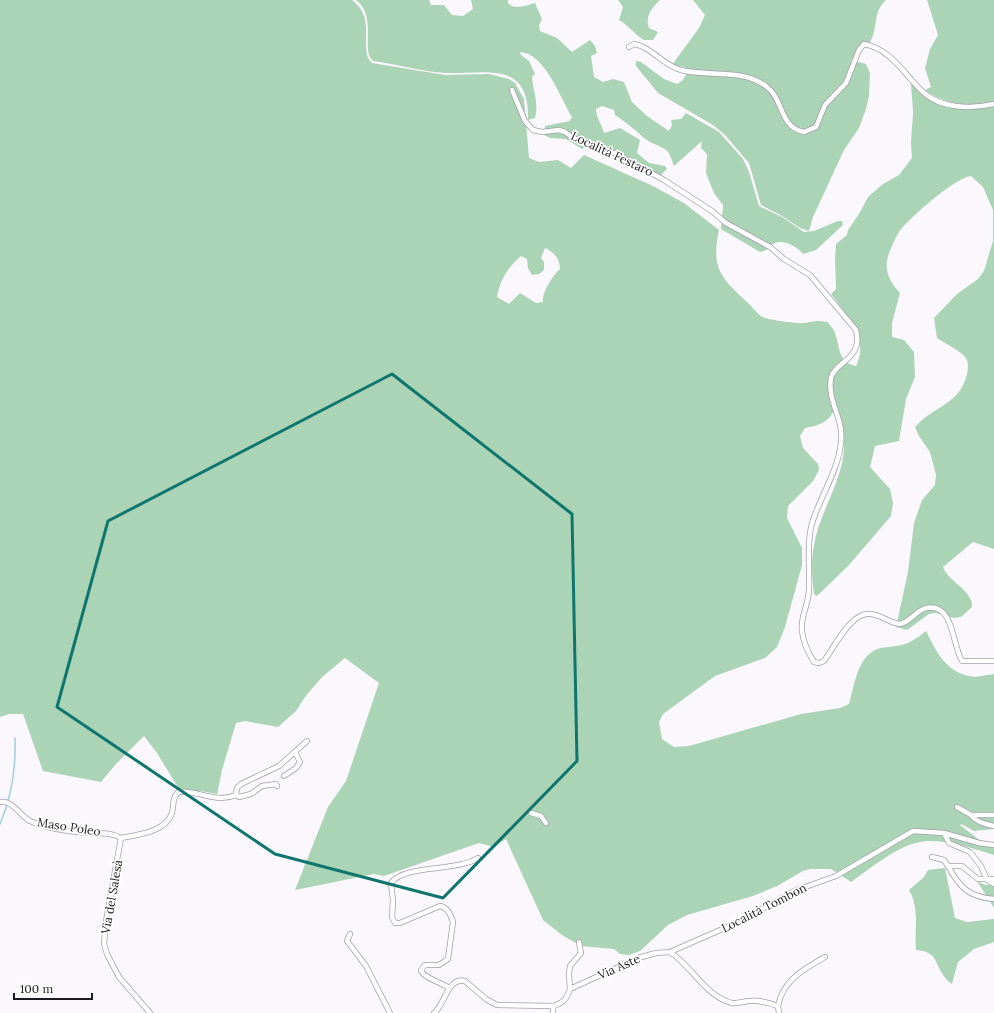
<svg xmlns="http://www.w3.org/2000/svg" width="994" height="1013" font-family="Lora,serif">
<rect width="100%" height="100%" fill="#faf8fd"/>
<!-- forest -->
<path fill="#abd3b5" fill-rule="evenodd" d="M0 0H352C378 19 357 49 372 63L445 75 489 74 509 79 515 83 524 99 529 158 539 162 558 160 571 168 584 155 653 186 684 203 719 230C711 268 720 277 747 302 752 306 758 316 765 318 772 320 798 324 804 323 816 321 815 320 828 322 830 326 834 329 835 333 840 347 838 363 856 366 870 339 846 314 831 294L836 289 835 258 836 244 847 235 848 230 859 214 868 197 883 184 899 175 912 158C910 142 912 129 913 114 913 103 911 93 911 82L922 93 949 106H994V549L973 542 943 567C948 582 973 590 972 607L961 617 954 618 936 613 929 614 907 630 896 627 908 572 914 523 922 500 935 485 936 475 930 452 919 436 915 427C934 405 959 406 967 374 968 368 969 362 965 357 962 352 943 342 937 338L934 318 957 294 978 279 984 271 993 241V210L983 187 971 176C956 177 908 219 899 232 895 239 888 253 887 261 885 274 892 284 900 293L892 323V337L904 340 914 352 915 377 906 399 899 441 875 446 870 467 890 489 893 503 891 516 849 565 817 596 814 594C812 578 811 561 814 545 820 508 850 472 843 433 841 424 837 415 835 406 832 421 819 426 805 428L800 436 803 448 818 464 819 470 813 481 788 506 787 518 802 548V565L785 627 777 647 765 658 715 676 663 714 659 722 662 739 674 747 689 746 801 714 840 708 849 704C854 687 857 659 875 650 881 647 890 647 896 646 908 645 917 638 926 631 936 651 945 671 969 676 976 678 987 675 994 674V829L974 831 961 824 960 825 978 839 994 847V855C972 848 939 836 915 843 892 850 871 868 851 882L831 869H810L803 871 777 886 753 896 687 915 668 925 640 951 629 955 620 954 614 949 581 946 562 935 543 920 506 839 494 847 479 843 384 876 374 874 295 890 328 807 346 781 379 683 345 658 322 677 305 697 296 711 278 727 245 721 236 723 222 770 217 794 201 791 192 794 179 789 157 753 144 736 115 765 101 782 43 771 23 714H9L0 717ZM545 248C554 252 560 259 560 269 553 275 542 292 543 302L536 303 520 293 509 304 497 297C500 280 508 267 521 256L527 259 528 268 532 275 539 274 544 270V262L541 258Z
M356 0H429L431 5H444L452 15 463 16 473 9 471 0H508V3C516 11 526 5 535 3L542 19 539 25 540 31 557 38 572 52 590 40 595 46 597 53 591 56 594 77 603 82 613 79 624 82 632 102 647 116 669 131 672 125 671 120 681 119 686 113 719 132 743 159 749 172 759 206 782 217 804 232 814 231 838 221H842L843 225 816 250 803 254C798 247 784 239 775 243 769 246 768 251 760 252L721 229 723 205 714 193 706 173 707 154 701 148 702 141 674 166C672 161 670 153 666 150 659 145 650 143 644 138 635 130 626 122 615 115L614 110 602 106 596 109C596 118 602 124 604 133L620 128 640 140 637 153 649 163 665 166 667 169 658 178 624 159 587 145 582 149 566 139 550 138 544 135 545 126 570 121 572 117C560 98 545 53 520 52L521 55 529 61 535 74 532 77C533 92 539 102 535 118L528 120C530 60 487 74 446 73 424 72 395 64 373 61 360 50 378 17 356 0Z
M618 0H660C651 9 645 16 649 28L658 32 653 40H644C634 34 627 24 619 20L623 7Z
M693 0H886C873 12 878 24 872 38 869 46 857 54 851 60L866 64 870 73 869 96 866 109 859 128 844 150 813 217 809 231 800 228 782 216 761 205 749 163 725 135 713 125 658 93 636 66V61L641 62 664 79 677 84 683 80 688 71 685 67 672 65 699 28 705 15Z
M927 0H994V102C970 107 945 105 925 90L931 87 925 68 930 49 938 35Z
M945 868 955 918 967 922 994 919V942L974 949 958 962 952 984C933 971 942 951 916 950 914 929 920 909 909 890L924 877 928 870Z
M977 881 985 885 994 884V908Z"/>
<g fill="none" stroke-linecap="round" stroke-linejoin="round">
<!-- stream -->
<path stroke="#a0cce6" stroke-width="1.5" d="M0 824C12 796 16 768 15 738"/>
<!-- street casing -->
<g stroke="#a29fab" stroke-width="6">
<path id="street" d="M629 47 634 44C652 47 662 65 681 70 708 77 744 68 767 87 784 100 779 127 804 132L816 127 825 105 846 83 859 50 864 44C891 49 904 74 923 92 941 109 972 109 994 104
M512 90 525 121 533 130 542 132 559 130 565 132 573 138 614 153 664 180 712 211 726 223 770 247 784 259 810 275 856 330C864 359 834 362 831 378 827 403 844 417 841 443 838 470 822 494 813 520 806 542 810 567 809 589 809 604 800 617 802 631 803 641 809 654 814 662L819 663 824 661C834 648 851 611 871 614 881 615 890 623 900 624 911 622 915 611 926 608 954 602 952 645 962 661H994
M284 776 296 768 300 762 295 752
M236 795 237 788 241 784 279 766 307 741
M0 802C13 800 20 816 30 821 48 829 72 832 91 833 101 834 112 832 121 838
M957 807 971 815
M531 813 541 816 546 823
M994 815H971C976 822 985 824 994 826
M944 833 949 843 970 852 981 866 987 880 994 884
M121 838 106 921 104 944 107 954 119 977 150 1013
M121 838C137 835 166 832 172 813 174 805 172 798 178 792 197 789 214 804 236 795L239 797 251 794 262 786 276 784 277 786
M932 857 944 860 948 866
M994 879H978L962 866H948C960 888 969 897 994 899
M350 934 347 941 366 966 390 1013
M670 952C691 965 706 997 732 1003 737 1004 745 1001 750 1001 760 1000 769 1003 778 1006L779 1013
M449 988C442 983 422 977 421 970L425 965H439L448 959 453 922C451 915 447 907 440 906L400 923H395L392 917 393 901 391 883C405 864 456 872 478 858
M570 989 569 974 570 966 581 953 579 942
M778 1006C783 980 804 969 825 957
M434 1013C445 1005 447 977 465 981L486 999 497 1005 553 1006C563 1003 567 999 570 989L638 958 656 953 670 952 743 920 794 891 836 876 913 831 944 833 979 843 994 845
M553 1013V1006"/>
</g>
<!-- street -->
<use href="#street" stroke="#fff" stroke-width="4.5"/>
</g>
<!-- marked area -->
<path fill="none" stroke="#0f766e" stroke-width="3" stroke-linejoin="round" d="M392 374 572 514 577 761 443 898 275 854 57 707 108 521Z"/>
<g text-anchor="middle" stroke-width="3.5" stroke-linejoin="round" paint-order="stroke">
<!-- street labels -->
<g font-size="12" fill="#1c1b1f" stroke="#fff">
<text transform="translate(612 154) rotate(25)" y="4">Località Festaro</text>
<text transform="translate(69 827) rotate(9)" y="4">Maso Poleo</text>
<text transform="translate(112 897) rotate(-80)" y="4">Via del Salesà</text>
<text transform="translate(764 908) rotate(-27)" y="4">Località Tombon</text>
<text transform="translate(619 967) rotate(-24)" y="4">Via Aste</text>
</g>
</g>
<!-- scale -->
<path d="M14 993v6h78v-6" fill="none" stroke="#1c1b1f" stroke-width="2"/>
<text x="20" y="993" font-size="12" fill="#1c1b1f" stroke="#ffffff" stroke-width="3" paint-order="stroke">100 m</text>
</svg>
